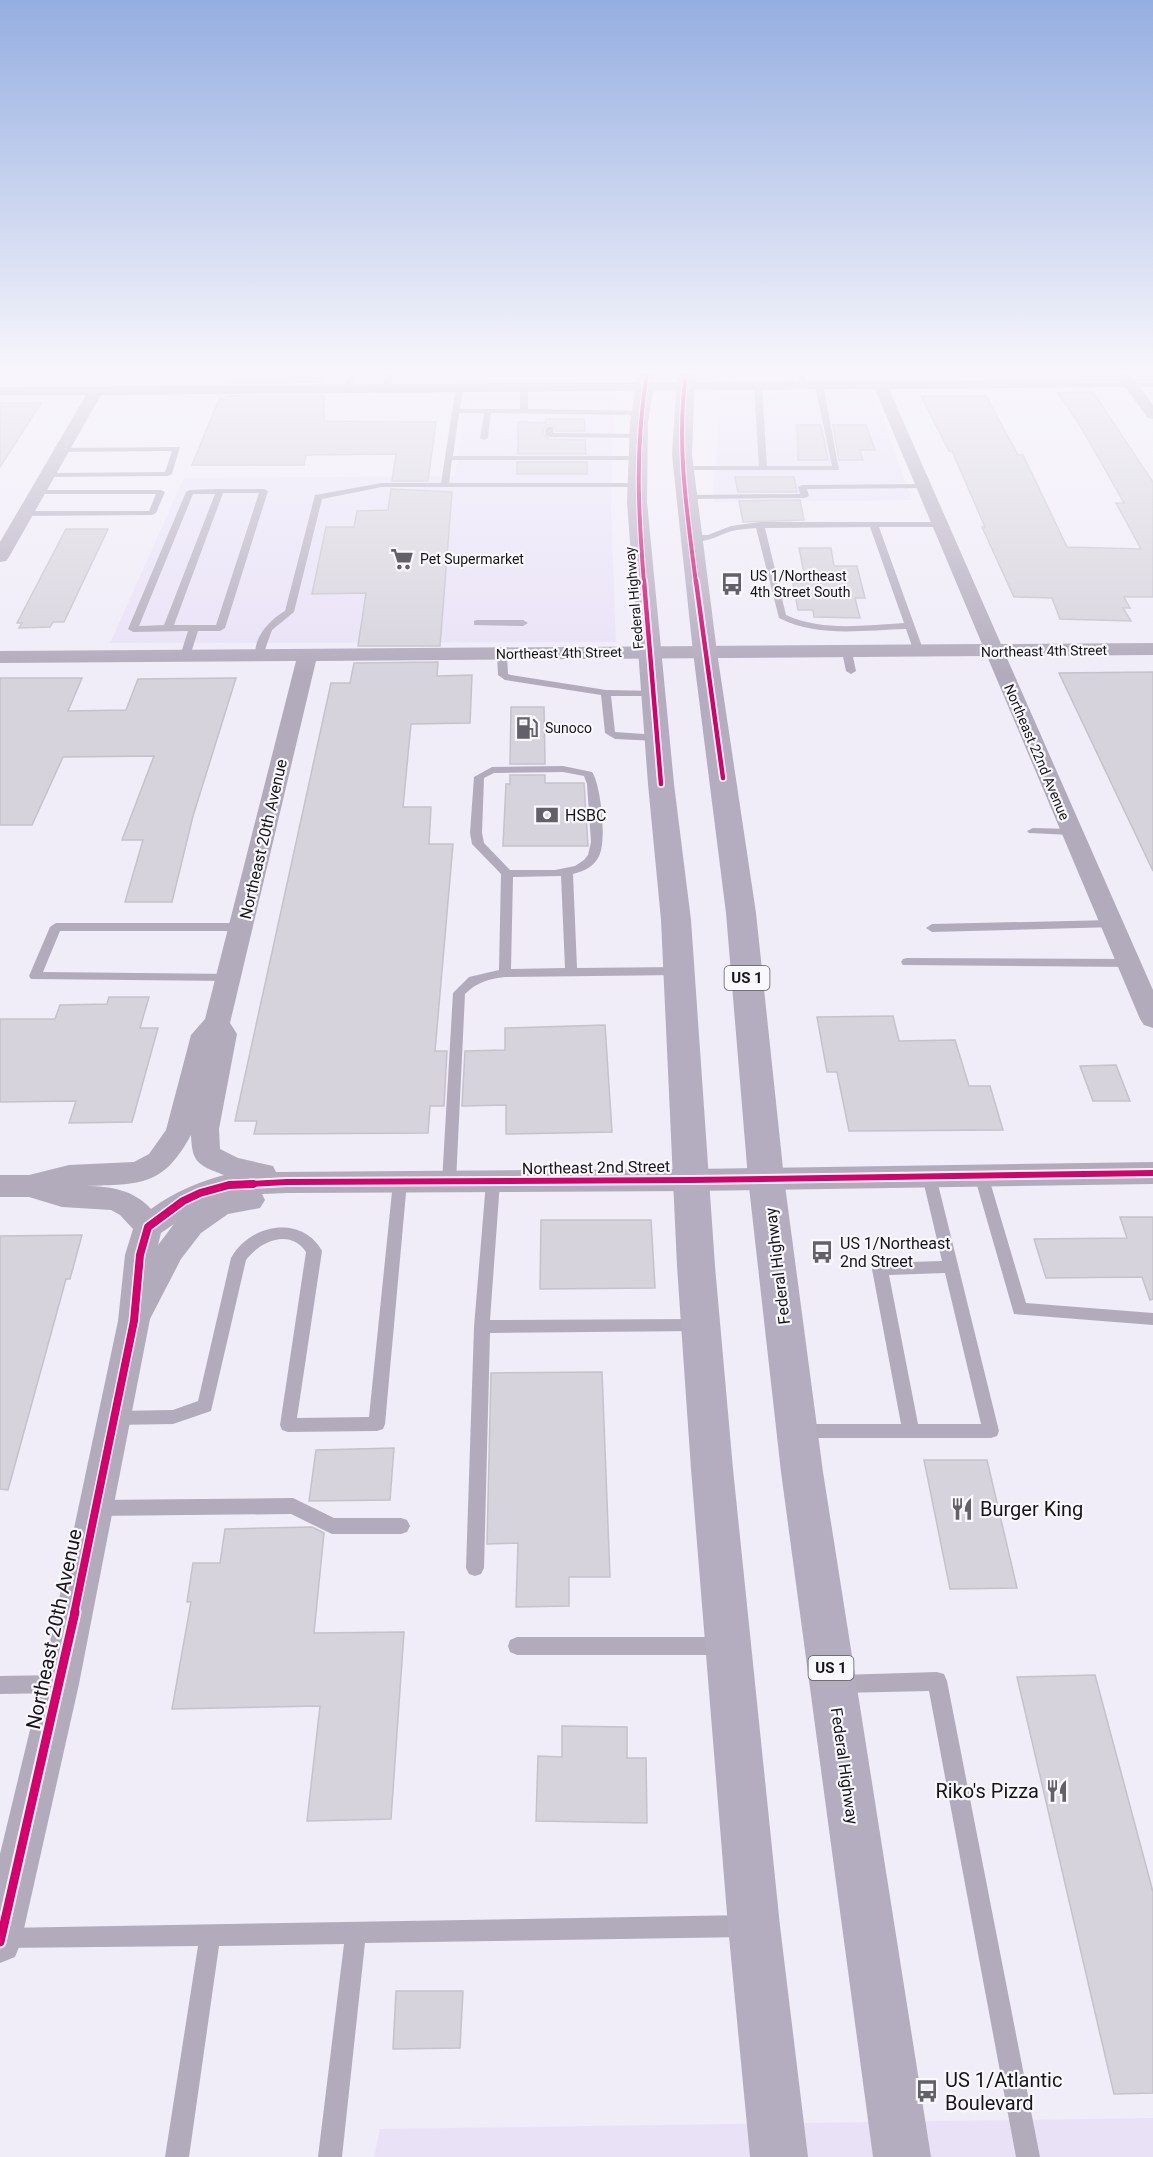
<svg xmlns="http://www.w3.org/2000/svg" width="1153" height="2157" font-family="Roboto,sans-serif">
<rect width="100%" height="100%" fill="#f0ecf8"/>
<!-- built -->
<path fill="#e9e2f7" d="M711 373H1095L1090 376 739 380Z
M872 390 912 500 713 502 720 394Z
M467 395 614 396 611 511 616 642 110 643 184 478 455 476Z
M1153 2118V2157H374L380 2129Z"/>
<!-- green -->
<path fill="#e1d2f7" d="M0 373H217L214 381H0Z"/>
<!-- building -->
<path fill="#d6d3dc" stroke="#c5c2cb" stroke-width="1.5" d="M233 373H324V382L230 383Z
M1093 392 1153 482V597H1124L1130 608H1123L1131 621 1060 619 1052 598 1014 597 982 527H985L952 451H949L921 396H986L1018 455H1023L1067 547 1141 549 1116 503H1124L1078 422 1058 393Z
M226 396H324V421L436 422 428 481H392L396 454 306 455 304 465H192L219 399H225Z
M0 403H41L0 467Z
M546 419H584L585 431H556V427L549 424 544 428 543 435 549 439 585 440 586 454H518V422L545 423Z
M797 425H821L828 460H798Z
M833 425H866L875 450H860L863 460H839Z
M517 462H587V474H517Z
M735 477H794L797 492H738Z
M391 489 452 492 440 646H358L366 593 312 594 326 527H354L357 511 388 510Z
M800 500 804 520 743 522 739 501Z
M66 529H108L64 622H53L50 627 19 628 22 623H17Z
M799 548H831L834 566H857L865 598H855L860 618 814 617 813 610H798L793 583H806Z
M438 662 437 676 472 675 470 723 411 724 403 807H431L429 844H453L435 1051H447L444 1106H430L428 1133 254 1134 257 1121H235L331 683H350L354 663Z
M1153 672V871L1059 673Z
M0 678H82L68 711 126 710 138 679 236 678 193 816 172 902H125L143 840H122L154 756 63 757 32 825H0Z
M511 707H544L545 764H510Z
M510 775H545V783H584L588 846H503L506 784H510Z
M109 997H149L140 1028H158L132 1122 69 1123 76 1101 0 1102V1019H55L60 1005 107 1004Z
M893 1016 899 1041 955 1040 969 1086H990L1003 1130 849 1131 837 1072H827L817 1017Z
M605 1025 612 1132 506 1134V1105L462 1106 465 1051 505 1050V1028Z
M1116 1065 1130 1101H1093L1080 1066Z
M1120 1217H1153V1299L1150 1300 1142 1277 1046 1278 1034 1239 1127 1238Z
M541 1220H651L655 1288 540 1289Z
M82 1235 70 1279H66L8 1490 0 1489V1236Z
M602 1372 610 1577H569V1606L516 1607 518 1543 487 1544 491 1373Z
M394 1448 390 1500 309 1501 316 1450Z
M924 1460H987L1017 1588 950 1589Z
M312 1527 324 1533 314 1633 404 1632 391 1819 307 1821 320 1706 172 1709 191 1602H187L193 1563H220L225 1529Z
M1095 1675 1153 1892V2093L1114 2094 1017 1677Z
M562 1726 627 1727V1758H646L647 1823 536 1821 538 1756 562 1757Z
M396 1991H463L460 2048 393 2049Z"/>
<g fill="none" stroke-linecap="round" stroke-linejoin="round">
<!-- lane -->
<path fill="#b2abbc" fill-rule="evenodd" d="M349 373H356L352 389 348 391 344 389Z
M386 373H393L390 389 386 391 382 389Z
M797 373H804L807 388H801Z
M819 383 823 385 839 470H683L679 468 683 466H759L754 386 758 384 762 386 767 466H832L815 385Z
M456 386 463 388 460 409H520V388L524 386 528 388V409L640 411 644 413 640 415 491 413 488 438 484 440 480 438 484 413H459L453 456H638L642 458 638 460H452L449 483H637L641 485 637 487H382L322 499 294 612 272 630 262 658H256C252 639 269 620 285 611L315 495 382 483H441Z
M550 426 554 428 553 433 639 434 643 436 639 438 549 437 545 435 546 428Z
M180 447 172 474 168 476 47 477 43 475 47 473 165 472 172 451 58 452 57 450 61 448Z
M923 484H926V488L807 489 809 496 805 498 686 499 682 497 686 495 800 494 798 487 802 485Z
M220 489H264L268 491 225 628 220 631H198L190 656 185 659 180 656 188 631 133 632 128 629 186 492 190 490ZM223 493H259L216 625H174ZM193 494H215L164 625 139 626Z
M34 490H161L165 492 156 513 152 515 22 516V512L25 511H149L156 494H34Z
M760 522H942V526L939 527H879L924 652 922 654 914 652 906 629C863 630 819 638 779 618L756 528C749 529 740 529 732 531 718 535 701 547 687 538L691 535H708L731 526ZM870 527 904 623C865 625 823 632 786 615L765 528Z
M477 620H523L528 623 523 626 474 625V621Z
M847 649 852 652 856 671 851 674 846 671 842 652Z
M502 651 507 654 508 674 511 675 606 690 658 691V695L654 696H611L615 732 658 735 663 738 658 741 615 739 605 733 601 695 505 680 498 675 497 654Z
M563 766 592 772C601 785 607 841 599 856 594 867 584 871 573 874L577 968 680 967 686 971 680 975 505 977C489 979 477 982 465 994L456 1182 454 1186H444L442 1182 453 993 469 977 499 970 501 874 472 844 470 833 474 777 492 767ZM563 772 584 776 587 784 591 842 588 855 584 860 575 866 555 870H510L484 843 482 833 484 778 494 773ZM561 876 565 968 511 969 513 877Z
M1033 828 1072 829 1078 832 1072 835 1029 833 1027 831Z
M1112 920 1116 921 1118 924 1116 927 932 932 926 928 932 924Z
M56 923H242L248 927 242 931H60L43 972 234 974 236 977 234 980 230 981 31 979 29 976 50 927Z
M907 958 1129 959 1135 963 1129 967 903 965 901 962 903 959Z
M981 1170 986 1171 988 1175 1026 1303 1153 1313V1325L1014 1314 974 1175 976 1171Z
M929 1171 934 1172 936 1176 999 1431 997 1436 991 1438H801L795 1436 793 1431 795 1426 801 1424H901L872 1269 875 1265 880 1263 942 1261 922 1176 924 1172ZM945 1273 981 1424H918L889 1275Z
M400 1177 405 1178 407 1182 385 1424 383 1429 377 1431 288 1432 282 1430 280 1425 306 1252C290 1228 260 1241 246 1260L211 1411 173 1424 113 1425 107 1423 105 1418 107 1413 113 1411 173 1410 198 1401 231 1258C249 1224 302 1214 322 1251L297 1418 369 1417 393 1182 395 1178Z
M493 1177 498 1178 500 1182 490 1320 697 1319 703 1320 705 1325 703 1330 697 1331 490 1333 484 1568 481 1574 475 1576 469 1574 466 1568 474 1327 486 1182 488 1178Z
M293 1498 334 1518H401L407 1520 410 1526 407 1532 401 1534H332L291 1514 96 1516 90 1514 87 1508 90 1502 96 1500Z
M517 1637H723L730 1640 732 1646 730 1652 723 1655H517L510 1652 508 1646 510 1640Z
M937 1672 944 1674 947 1681 1040 2157H1016L929 1691 839 1693 832 1691 829 1684 832 1677 839 1675Z
M58 1675 65 1677 68 1684 65 1691 58 1693 0 1694V1676Z
M746 1915 754 1918 757 1926 754 1934 746 1937 365 1943 342 2157H318L344 1944 219 1946 189 2157H165L198 1946 0 1948V1930L3 1928Z"/>
<!-- street -->
<path fill="#b2abbc" fill-rule="evenodd" d="M1115 373H1129L1134 379H1153V387H1140L1153 405V419L1148 418 1125 387 889 389 1001 644 1153 643V655L1006 656 1153 990V1028L1144 1025 1140 1019 987 656 316 661 230 1023 237 1034 219 1129 220 1149 238 1158 273 1166 276 1172 691 1169 1153 1162V1184L691 1191 287 1193 262 1194 265 1200 260 1208 228 1214 201 1233 181 1259 150 1319 79 1684 21 1942 15 1957 0 1963V1854L41 1684 118 1321 125 1255 133 1229 120 1215 111 1210 62 1207 29 1197H0V1175H29L69 1165 134 1162 149 1154 166 1130 191 1035 205 1019 296 661 0 663V651L982 644 875 389 101 395 9 557 6 561 0 562V542L86 395H0V387L1119 379ZM191 1135C192 1163 198 1165 224 1175 196 1183 174 1192 151 1209 134 1190 110 1186 86 1186 140 1184 163 1187 191 1135ZM174 1224 158 1245 161 1233Z"/>
<!-- primary -->
<path fill="#b4acbf" fill-rule="evenodd" d="M638 373H656L648 422 647 502 674 784 691 920 715 1266 733 1469 780 1926 808 2157H750L728 1926 691 1469 677 1266 661 920 648 784 627 502 630 422Z
M677 373H695L692 455 717 652 756 913 784 1178 823 1472 931 2157H873L781 1472 748 1178 726 913 693 652 672 455Z"/>
<!-- cycleway-far4 casing -->
<g stroke="#f9f8fc" stroke-width="6">
<path id="cycleway-far4" d="M686 373C676 443 687 513 696 583
M644 583C638 508 635 448 647 373"/>
</g>
<!-- cycleway-far3 casing -->
<g stroke="#f9f8fc" stroke-width="8">
<path id="cycleway-far3" d="M644 581 661 784
M696 581 723 778"/>
</g>
<!-- cycleway-far2 casing -->
<g stroke="#f9f8fc" stroke-width="10">
<path id="cycleway-far2" d="M228 1185 287 1182 691 1180 1153 1173"/>
</g>
<!-- cycleway-far1 casing -->
<g stroke="#f9f8fc" stroke-width="11">
<path id="cycleway-far1" d="M74 1614 134 1321 140 1255 148 1227 183 1201 200 1193 229 1185 253 1184"/>
</g>
<!-- cycleway casing -->
<g stroke="#f9f8fc" stroke-width="13">
<path id="cycleway" d="M0 1942 75 1612"/>
</g>
<!-- cycleway-far4 -->
<use href="#cycleway-far4" stroke="#d6006c" stroke-width="4"/>
<!-- cycleway-far3 -->
<use href="#cycleway-far3" stroke="#d6006c" stroke-width="4.5"/>
<!-- cycleway-far2 -->
<use href="#cycleway-far2" stroke="#d6006c" stroke-width="6"/>
<!-- cycleway-far1 -->
<use href="#cycleway-far1" stroke="#d6006c" stroke-width="8"/>
<!-- cycleway -->
<use href="#cycleway" stroke="#d6006c" stroke-width="9"/>
</g>
<!-- sky -->
<linearGradient id="sky" x2="0" y2="1"><stop stop-color="#95aee1"/><stop offset="0.55" stop-color="#f8f6fc"/><stop offset="1" stop-color="#f8f6fc" stop-opacity="0"/></linearGradient>
<rect width="1153" height="675" fill="url(#sky)"/>
<!-- icons -->
<defs>
<g id="supermarket-bare" transform="scale(1.8)"><path d="M-6-5.5h2.5l.6 2H6L4.5 2H-2.5L-4.4-4H-6ZM-1.5 3.2a1.3 1.3 0 1 0 .1 0ZM3 3.2a1.3 1.3 0 1 0 .1 0Z" fill="#646069" stroke="#f9f8fc" stroke-width="2.5" paint-order="stroke"/></g>
<g id="bus-bare" transform="scale(1.8)"><path d="M-5-6H5V4H4V6H2V4H-2V6H-4V4H-5ZM-3.5-4V0h7V-4ZM-3.5 1.2v1.5H-2V1.2ZM2 1.2v1.5H3.5V1.2Z" fill="#646069" stroke="#f9f8fc" stroke-width="2.5" paint-order="stroke"/></g>
<g id="fuel-bare" transform="scale(1.8)"><path d="M-5.5-6h7V0h2V4h1.3V-2.5L3-4.5l.8-.8L6-3V5H2.5V1h-1V6h-7ZM-4.2-4.7v3.2H.2V-4.7Z" fill="#646069" stroke="#f9f8fc" stroke-width="2.5" paint-order="stroke"/></g>
<g id="bank-bare" transform="scale(1.8)"><path d="M-6-4H6V4H-6ZM0-2.3a2.3 2.3 0 1 0 0 4.6a2.3 2.3 0 1 0 0-4.6Z" fill="#646069" stroke="#f9f8fc" stroke-width="2.5" paint-order="stroke"/></g>
<g id="restaurant-bare" transform="scale(1.8)"><path d="M-5-6h1v4h1v-4h1v4h1v-4h1v5L-1.5 .5V6h-2V.5L-5-1ZM5-6V6H3V1.5H1.5Q1.5-4 5-6Z" fill="#646069" stroke="#f9f8fc" stroke-width="2.5" paint-order="stroke"/></g>
</defs>
<g fill-rule="evenodd">
<use href="#supermarket-bare" x="402" y="559"/>
<use href="#bus-bare" x="732" y="584"/>
<use href="#fuel-bare" x="527" y="728"/>
<use href="#bank-bare" x="547" y="815"/>
<use href="#bus-bare" x="822" y="1252"/>
<use href="#restaurant-bare" x="962" y="1509"/>
<use href="#restaurant-bare" x="1057" y="1791"/>
<use href="#bus-bare" x="927" y="2091"/>
</g>
<g text-anchor="middle" stroke-width="4.5" stroke-linejoin="round" paint-order="stroke">
<!-- far-poi labels -->
<g font-size="14" fill="#18151c" stroke="#f9f8fc" text-anchor="start">
<text x="420" y="564">Pet Supermarket</text>
<text x="750" y="581">US 1/Northeast<tspan x="750" dy="16">4th Street South</tspan></text>
<text x="545" y="733">Sunoco</text>
</g>
<!-- far-street labels -->
<g font-size="14" fill="#18151c" stroke="#f9f8fc">
<text transform="translate(634 598) rotate(-95)" y="5">Federal Highway</text>
<text transform="translate(1044 651) rotate(-1)" y="5">Northeast 4th Street</text>
<text transform="translate(559 653) rotate(-1)" y="5">Northeast 4th Street</text>
<text transform="translate(1037 752) rotate(67)" y="5">Northeast 22nd Avenue</text>
</g>
<!-- shield labels -->
<g fill="#f9f8fc" stroke="#5c595f" stroke-width="1.5">
<rect x="724.5" y="966" width="45" height="24" rx="4.5"/>
<rect x="808.5" y="1656" width="45" height="24" rx="4.5"/>
</g>
<g font-size="15" font-weight="bold" fill="#18151c">
<text x="747" y="983">US 1</text>
<text x="831" y="1673">US 1</text>
</g>
<!-- poi labels -->
<g font-size="16" fill="#18151c" stroke="#f9f8fc" text-anchor="start">
<text x="565" y="821">HSBC</text>
<text x="840" y="1249">US 1/Northeast<tspan x="840" dy="18">2nd Street</tspan></text>
</g>
<!-- street labels -->
<g font-size="16" fill="#18151c" stroke="#f9f8fc">
<text transform="translate(263 839) rotate(-77)" y="6">Northeast 20th Avenue</text>
<text transform="translate(596 1167) rotate(-1)" y="6">Northeast 2nd Street</text>
<text transform="translate(777 1266) rotate(-97)" y="6">Federal Highway</text>
<text transform="translate(845 1766) rotate(82)" y="6">Federal Highway</text>
</g>
<!-- near-poi labels -->
<g font-size="20" fill="#18151c" stroke="#f9f8fc" text-anchor="start">
<text x="980" y="1516">Burger King</text>
<text x="1039" y="1798" text-anchor="end">Riko's Pizza</text>
<text x="945" y="2087">US 1/Atlantic<tspan x="945" dy="23">Boulevard</tspan></text>
</g>
<!-- near-street labels -->
<g font-size="20" fill="#18151c" stroke="#f9f8fc">
<text transform="translate(54 1629) rotate(-78)" y="7">Northeast 20th Avenue</text>
</g>
</g>
</svg>
